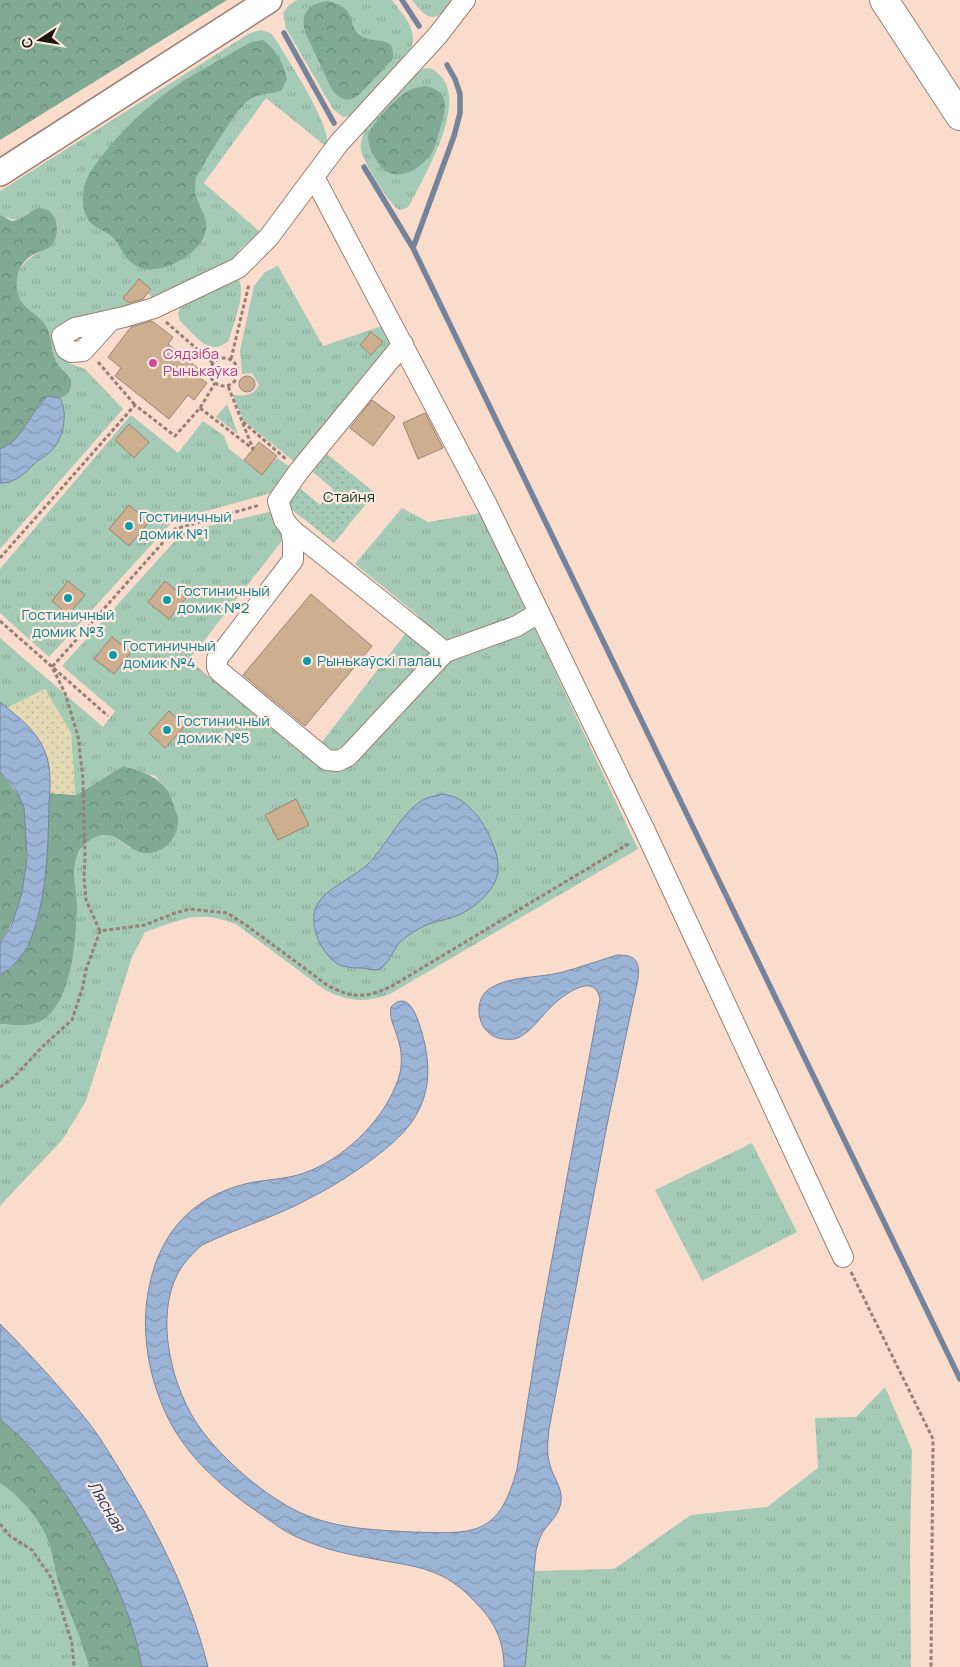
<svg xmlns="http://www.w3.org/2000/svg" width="960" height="1667" font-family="Manrope,sans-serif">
<defs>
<pattern id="grass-tufts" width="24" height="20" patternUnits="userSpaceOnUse" patternTransform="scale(1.25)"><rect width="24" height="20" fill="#a5cab6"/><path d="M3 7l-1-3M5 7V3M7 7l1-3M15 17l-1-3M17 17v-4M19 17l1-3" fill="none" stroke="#8ead9b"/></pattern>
<pattern id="forest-crowns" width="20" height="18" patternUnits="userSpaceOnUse" patternTransform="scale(1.25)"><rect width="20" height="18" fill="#80aa94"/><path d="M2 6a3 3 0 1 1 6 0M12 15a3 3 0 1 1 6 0" fill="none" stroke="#688977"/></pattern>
<pattern id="sand-dots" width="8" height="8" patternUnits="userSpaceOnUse" patternTransform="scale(1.25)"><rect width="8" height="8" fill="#e3d9b4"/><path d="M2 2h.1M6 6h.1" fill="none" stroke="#c2b99a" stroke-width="1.8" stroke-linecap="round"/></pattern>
<pattern id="park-dots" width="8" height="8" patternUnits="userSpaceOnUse" patternTransform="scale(1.25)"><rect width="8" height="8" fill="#a5cab6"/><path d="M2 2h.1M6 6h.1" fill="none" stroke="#8ead9b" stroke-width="1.8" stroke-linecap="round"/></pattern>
<pattern id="water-waves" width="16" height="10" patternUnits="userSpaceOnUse" patternTransform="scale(1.25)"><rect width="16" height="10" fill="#9cb4d6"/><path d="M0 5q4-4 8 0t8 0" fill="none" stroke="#869ab7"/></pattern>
</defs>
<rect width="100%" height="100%" fill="#fadccd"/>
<!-- grass -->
<path fill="url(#grass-tufts)" d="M297 0H392C402 14 419 30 411 48L351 116 343 117 333 109 286 28 283 13 289 5Z
M412 0H453C437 23 428 22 412 0Z
M261 30 271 33 278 43C292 67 330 123 328 148L266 98 204 183 260 232 239 250 240 255 231 265 156 302 148 293 151 289 139 279 123 298 135 308 142 301 147 307 72 326 62 358 68 363 85 369 123 409 0 549V449L23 431 30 421 55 396 60 398 70 376C65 372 59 367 56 362 50 351 53 336 46 325 41 317 31 314 25 307 8 283 17 263 42 251L29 212C15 223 15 220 0 215V191L250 33Z
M430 68C477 90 425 174 410 204L407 208 399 210C389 204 363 161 361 150 360 143 362 137 365 130L414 76 422 69Z
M278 266 323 346 382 326 396 344 297 464 243 420 233 395C245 396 253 396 259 385L252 373 242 374 240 350 254 286 265 272Z
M234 279 239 280C246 295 233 324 229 340 211 359 194 334 180 321L178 313 183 300Z
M227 404 238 434 216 417Z
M131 415 178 453 203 421 224 436 229 449 262 474 277 458 293 469 271 493 174 520 49 657 0 613V569Z
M402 508 428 522 481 513 638 849 390 994C367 1003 348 1002 325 990L236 924C196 909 182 920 145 932L132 957 86 1101 63 1139 0 1206V1024C11 1025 31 1025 42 1020 69 1007 77 935 77 908 77 896 72 880 73 870 76 854 86 837 103 835 113 834 123 842 130 848L167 789 155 776 123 766 75 795 71 733 45 689 7 708 0 702V638L103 727 115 711 62 666 183 532 273 511 284 527 281 542 189 660 309 759 419 616 355 564Z
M752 1143 797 1232 702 1281 655 1190Z
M885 1387 912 1450 910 1548 911 1667H525L534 1571 614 1569 691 1515 767 1507 818 1468 815 1418 856 1417Z
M0 1419 116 1585 133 1630 142 1667H0Z"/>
<!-- forest -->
<path fill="url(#forest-crowns)" d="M0 0H227L0 140Z
M328 1C361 10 344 23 361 36 373 45 398 33 392 60L358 96C346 102 341 100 332 90L305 32C300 12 309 4 328 1Z
M263 40C277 51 283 62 287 79L281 91C271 94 260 93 250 99 237 106 206 161 196 177 195 185 194 192 197 199 203 215 212 224 201 242 189 260 155 278 135 265 123 258 121 244 111 236 105 231 98 229 92 224 81 213 81 195 86 181 89 172 96 164 102 156 121 131 147 106 173 88 198 71 225 57 251 42Z
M426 86C453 92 445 112 439 132 437 139 436 147 431 154 424 165 406 177 392 174 386 172 381 167 378 162 373 156 368 145 368 137 369 126 398 96 408 91 413 88 420 87 426 86Z
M39 208C42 209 47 209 49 211 59 218 59 238 51 246 45 251 37 252 31 256 17 265 14 283 19 297 24 310 38 314 45 324 53 335 50 349 56 361 58 367 64 370 68 375 74 381 71 395 62 397 59 399 52 396 48 396 29 412 25 439 0 449V215C4 216 8 220 12 221 18 222 31 210 39 208Z
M123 766C139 771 151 773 163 785 168 790 170 795 172 801 174 807 177 813 178 819 179 838 163 854 145 853 129 852 120 834 104 835 94 835 82 845 78 854 69 872 78 891 77 910 76 941 71 1005 41 1021 28 1027 14 1025 0 1024V975L12 967 36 922 46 862 49 793 76 795Z
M0 772C9 783 19 792 24 806 26 813 25 822 26 829 28 869 25 909 0 942Z
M0 1419C7 1426 16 1432 23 1440 67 1487 115 1567 133 1630 137 1642 139 1655 142 1667H89C82 1639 70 1614 60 1587 54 1570 53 1551 46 1535 36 1515 19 1495 0 1483Z"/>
<!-- sand -->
<path fill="url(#sand-dots)" d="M45 689 71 733 75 795 49 793C50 777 48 751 39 738 31 726 18 717 7 708Z"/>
<!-- park -->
<path fill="url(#park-dots)" d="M327 454 375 493 334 543 286 505 300 488 320 505 333 489 313 472Z"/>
<!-- water -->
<path fill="url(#water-waves)" stroke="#76849b" d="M48 396 60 398C69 414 63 441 49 453 44 457 38 460 33 465 23 475 15 483 0 483V449C25 439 29 412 48 396Z
M0 702C18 717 37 730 45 752 52 769 50 788 49 805 48 850 47 899 30 941 24 956 14 966 0 975V942L11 927 22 893 27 858 24 807 15 788 0 772Z
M442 794C447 795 453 796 457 798 469 804 481 819 487 831 493 844 499 856 498 871 497 889 473 910 456 916 443 921 431 921 417 930 411 933 404 938 399 943 392 952 387 969 375 970 370 970 365 968 360 968 352 968 341 967 335 962 319 950 308 922 317 905 325 889 354 877 367 865 386 847 404 807 427 798 432 796 437 796 442 794Z
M617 955C636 955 640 961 638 979L607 1125 549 1429C548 1441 546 1453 550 1465 553 1478 563 1487 561 1502 559 1514 552 1520 545 1529 540 1535 538 1543 536 1551L525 1667H504C504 1642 495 1622 477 1604 467 1593 456 1583 442 1576 420 1565 393 1563 369 1558 345 1554 320 1548 297 1537 283 1531 271 1521 259 1513 217 1484 179 1450 161 1402 146 1365 141 1321 150 1283 161 1232 193 1197 245 1184 264 1179 285 1180 304 1173 342 1160 381 1123 396 1085 403 1070 403 1052 397 1036 394 1026 389 1018 391 1007 409 988 418 1019 422 1033 428 1054 431 1078 423 1100 415 1124 397 1140 378 1155 357 1171 334 1186 310 1198 276 1217 237 1228 202 1245 193 1253 184 1262 178 1273 154 1318 172 1389 200 1428 223 1460 266 1497 301 1513 337 1529 375 1530 413 1532 475 1534 499 1536 517 1469L540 1324 600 999C595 972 566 993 553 1005 544 1013 537 1024 527 1032 523 1035 519 1038 514 1039 506 1040 495 1039 489 1033 476 1022 475 999 489 989 508 976 537 978 559 973 578 968 598 961 617 955Z
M0 1324C31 1355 61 1388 89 1423 102 1440 113 1459 124 1477 161 1537 191 1599 208 1667H142C139 1655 137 1642 133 1630 114 1567 67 1487 23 1440 16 1432 7 1426 0 1419Z"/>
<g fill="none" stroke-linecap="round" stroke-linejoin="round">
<!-- stream -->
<path stroke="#76849b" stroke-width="5.5" d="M402 0 419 26
M284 33 334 123
M364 167 413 248 960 1379
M413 248 454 136 460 113V94L455 79 447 65"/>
</g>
<!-- building -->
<path fill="#cdae8e" stroke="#998470" d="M139 279 151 289 143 299 129 303 123 298Z
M152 321 173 337 168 344 200 370 196 375 207 383 194 400 188 395 169 419 115 376 121 368 108 357 131 327Z
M371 332 383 342 371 355 360 345Z
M239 384a8 8 0 1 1 16 0a8 8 0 1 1-16 0Z
M372 400 395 417 373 446 350 428Z
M425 413 443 448 418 459 403 423Z
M129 424 149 442 134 458 115 440Z
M259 442 277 456 262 475 244 460Z
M129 505 149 522 129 546 109 529Z
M68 581 85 595 68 615 52 601Z
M165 581 186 598 169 619 148 602Z
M311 594 372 646 305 726 243 675Z
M112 637 131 652 114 674 94 659Z
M169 711 185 726 165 748 149 733Z
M296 799 309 825 278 840 265 815Z"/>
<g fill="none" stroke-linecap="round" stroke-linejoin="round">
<!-- minor casing -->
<g stroke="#9a7f72" stroke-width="22">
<path id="minor" d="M314 177 487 505 646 833 843 1257
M111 320 83 351 71 352 66 349 62 336 75 328 124 317 154 308 238 268 269 237 339 143 438 35 465 0
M403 344 299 471 278 501 284 520 291 529 293 542V560L217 659V667L219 671 327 760 338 761 348 756 445 652 517 626 538 613
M291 529 445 652"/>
</g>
<!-- major casing -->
<g stroke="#9a7f72" stroke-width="28">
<path id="major" d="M0 173 269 0"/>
</g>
<!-- highway casing -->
<g stroke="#9a7f72" stroke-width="30">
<path id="highway" d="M884 0 960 116"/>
</g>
<!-- path -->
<path stroke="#958076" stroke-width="3" stroke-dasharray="4 2.5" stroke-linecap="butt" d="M166 322 213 363
M210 372a14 14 0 1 1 28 0a14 14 0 1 1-28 0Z
M231 359 249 284
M98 362 135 405
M200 408 253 449 228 386
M243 422 286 459
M0 558 135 405 175 436 200 408 215 383
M0 621 108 716
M100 931 86 900 84 877 85 857 83 779 78 736 65 693 52 667 175 529 260 505
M0 1087 14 1077 43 1046 72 1020 82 990 86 970 100 931 145 925 175 913 190 909 227 913 246 925 327 985C352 999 367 998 392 986L630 843
M851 1272 933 1439 931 1667
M0 1524 10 1536 32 1550 52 1579 72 1643 74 1667"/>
<!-- minor -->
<use href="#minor" stroke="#fff" stroke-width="20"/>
<!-- major -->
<use href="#major" stroke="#fff" stroke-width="25"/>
<!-- highway -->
<use href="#highway" stroke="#fff" stroke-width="28"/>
</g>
<!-- markers -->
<circle fill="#d1479c" stroke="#feece3" stroke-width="2" cx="153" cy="363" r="5"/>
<g fill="#0f9aa8" stroke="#feece3" stroke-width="2">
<circle cx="129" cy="526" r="5"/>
<circle cx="68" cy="598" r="5"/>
<circle cx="167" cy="600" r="5"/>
<circle cx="113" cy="655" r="5"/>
<circle cx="307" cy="661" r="5"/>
<circle cx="167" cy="730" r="5"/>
</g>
<g text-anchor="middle" stroke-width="4.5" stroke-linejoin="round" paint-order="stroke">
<!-- hotel labels -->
<g font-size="15" fill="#b23c85" stroke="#feece3" text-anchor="start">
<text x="163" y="359">Сядзіба<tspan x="163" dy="17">Рынькаўка</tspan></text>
</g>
<!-- park labels -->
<g font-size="15" fill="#103424" stroke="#feece3">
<text x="349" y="502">Стайня</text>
</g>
<!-- culture labels -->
<g font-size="15" fill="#0d838f" stroke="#feece3" text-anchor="start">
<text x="139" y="522">Гостиничный<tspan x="139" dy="17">домик №1</tspan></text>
<text x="177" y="596">Гостиничный<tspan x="177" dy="17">домик №2</tspan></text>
<text x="68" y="620" text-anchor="middle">Гостиничный<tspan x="68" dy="17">домик №3</tspan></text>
<text x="123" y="651">Гостиничный<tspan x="123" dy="17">домик №4</tspan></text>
<text x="317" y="666">Рынькаўскi палац</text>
<text x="177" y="726">Гостиничный<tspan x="177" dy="17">домик №5</tspan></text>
</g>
<!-- water labels -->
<g font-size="16" font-style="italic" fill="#10305b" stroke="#feece3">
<text transform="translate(107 1506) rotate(59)" y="6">Лясная</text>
</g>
</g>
<!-- north arrow -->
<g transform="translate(40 40) rotate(258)" stroke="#feece3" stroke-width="4" paint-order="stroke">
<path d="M0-4L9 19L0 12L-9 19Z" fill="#1f1510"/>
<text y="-8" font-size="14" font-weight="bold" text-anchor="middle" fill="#1f1510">С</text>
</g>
</svg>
